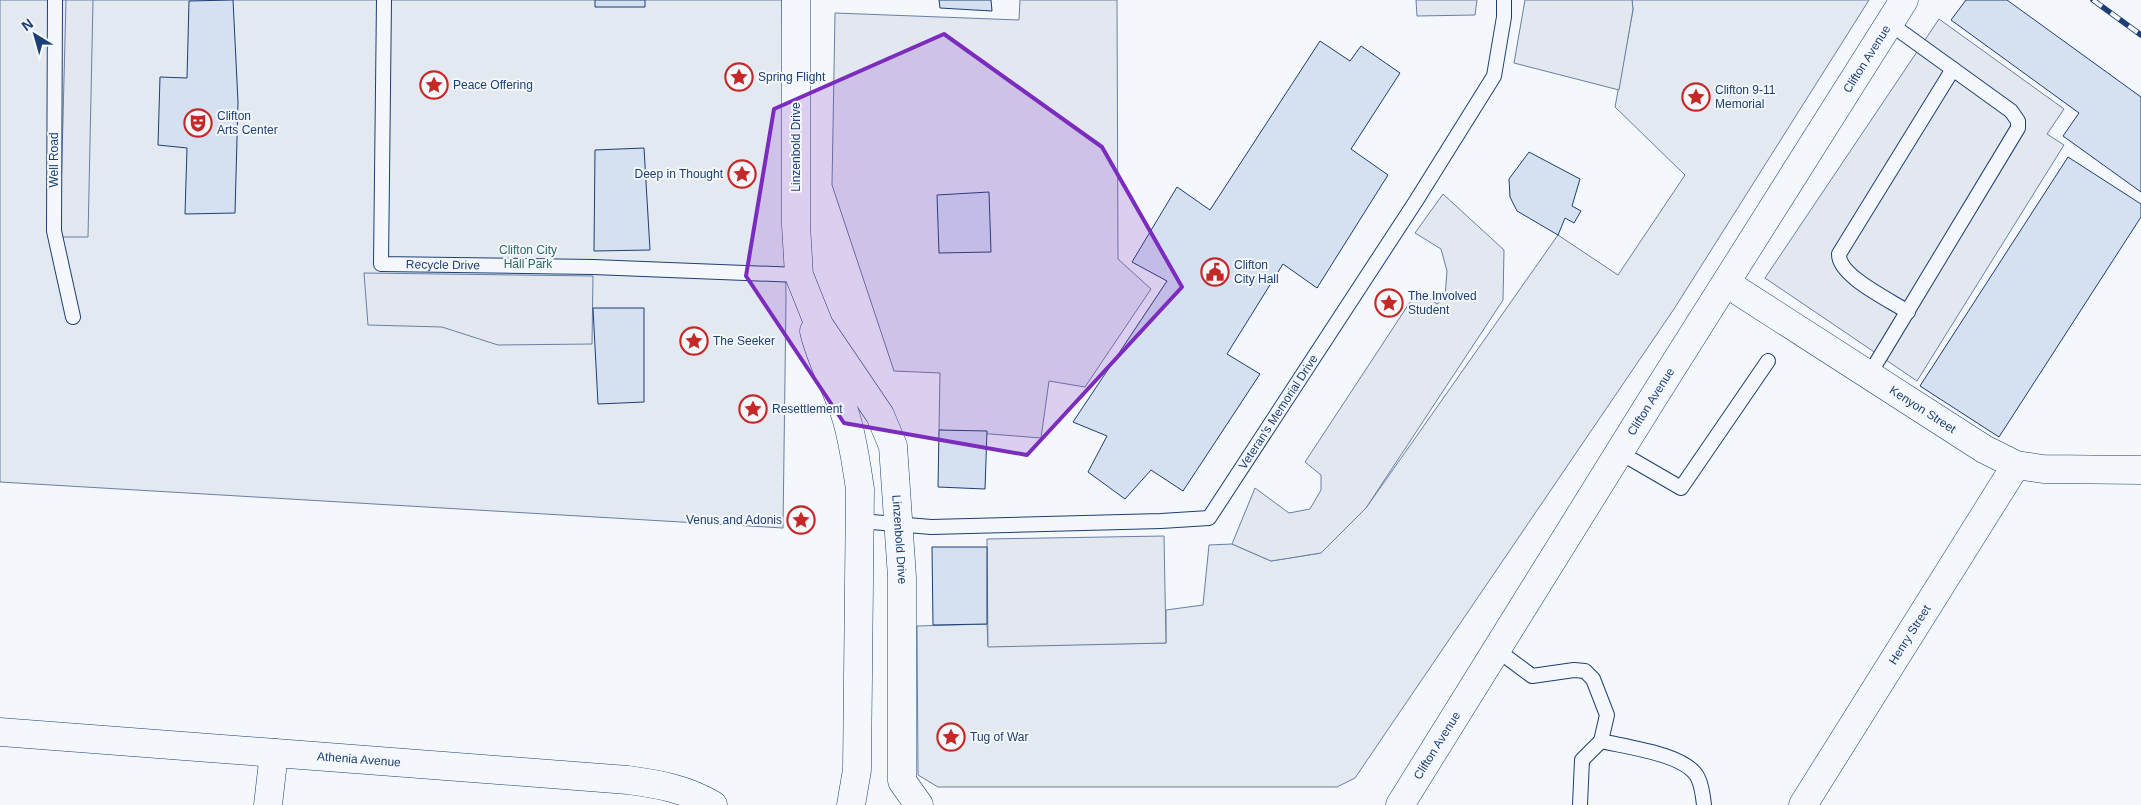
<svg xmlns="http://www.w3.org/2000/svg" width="2141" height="805" font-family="Helvetica,sans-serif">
<rect width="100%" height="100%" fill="#f4f7fb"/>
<!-- green -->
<path fill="#e3e9f0" stroke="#687fa3" d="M0 0H782L786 300 783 528 0 482Z
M1632 0H1869L1674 309 1355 778 1337 787H938L918 775 917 626 987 624 988 646 1166 643V610L1203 605 1209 545 1232 544 1271 561 1321 553 1366 508 1558 235 1618 275 1685 175 1615 107 1633 10Z"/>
<!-- parking -->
<path fill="#e3e8f0" stroke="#687fa3" d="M66 0H93L88 237H60Z
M1020 0H1117L1118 259 1151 289 1085 387 1049 381 1041 438 939 430 940 373 894 371 832 185 835 13 1019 20Z
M1416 0H1477L1475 15 1417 16Z
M1525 0H1632L1633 9 1619 90 1514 63Z
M1939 19 2064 109 2047 134 2064 145 1917 381 1765 278Z
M1443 194 1504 250 1503 300 1366 508 1321 553 1271 561 1232 544 1255 488 1289 513 1310 509 1321 490V475L1305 462 1418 290 1437 304 1445 297 1447 271 1441 249 1415 233Z
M364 273 593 276 592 344 498 345 442 327 368 325Z
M1164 536 1166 643 988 647 987 539Z"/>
<!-- building -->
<path fill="#d5e0f0" stroke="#1d3f73" d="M233 0 238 102 235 213 185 214 187 148 158 145 160 77 187 78 189 1Z
M595 0H645V7H595Z
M939 0H991L992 11 940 8Z
M1966 0H2007L2141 97V192L2063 136 2079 113 1951 20Z
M1320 41 1350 61 1361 46 1400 73 1351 149 1388 175 1317 288 1283 264 1227 354 1260 374 1183 491 1151 470 1125 499 1088 472 1107 436 1073 422 1167 281 1132 262 1177 187 1210 210Z
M644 148 650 250 594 251 595 150Z
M1529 152 1580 179 1572 206 1581 211 1574 223 1565 218 1558 235 1517 211 1510 197 1509 179Z
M2068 157 2141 204V217L1999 437 1920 386Z
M989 192 991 252 939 253 937 195Z
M593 308H644V402L598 404Z
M939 430 987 431 985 489 938 487Z
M932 547H987V624L933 625Z"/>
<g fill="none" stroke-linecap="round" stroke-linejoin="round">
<!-- service casing -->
<g stroke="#1d3f73" stroke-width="16">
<g id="service">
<path d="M55 0 54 231 73 317"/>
<path id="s1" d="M384 0 381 264 593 267 799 275"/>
<path d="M1908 312C1890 300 1838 276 1839 254L1953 69"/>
<path d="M1869 375 2018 128V121L2011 111 1889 23"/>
<path d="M1619 452 1681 488 1768 361"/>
<path id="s2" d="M860 521 931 527 1161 521 1209 518 1416 201 1494 76 1504 17V0"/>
<path d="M1497 650 1532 676 1574 670 1585 671 1593 679 1607 715 1601 741 1582 760 1580 805"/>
<path d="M1601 741C1626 747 1687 754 1698 778 1702 786 1703 796 1704 805"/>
</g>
</g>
<!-- minor casing -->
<g stroke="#1d3f73" stroke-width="29">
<g id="minor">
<path id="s3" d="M796 0V225L799 275 819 325 880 415 893 446 902 577V781L919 805"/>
<path id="s4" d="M1726 283 1984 449 2016 465 2043 469 2141 470"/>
<path d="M814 331C821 362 836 385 845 414 853 438 856 464 860 489L857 770 851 805"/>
<path id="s5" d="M0 732 628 780C658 784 686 789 713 805"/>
<path d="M268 805 274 753"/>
<path id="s6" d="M1803 805 2016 465"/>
</g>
</g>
<!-- secondary casing -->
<g stroke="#1d3f73" stroke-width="29">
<g id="secondary">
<path id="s7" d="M1400 805 1653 398 1904 0"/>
</g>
</g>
<!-- service -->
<use href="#service" stroke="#f4f7fb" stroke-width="14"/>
<!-- minor -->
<use href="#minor" stroke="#f4f7fb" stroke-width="28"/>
<!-- secondary -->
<use href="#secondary" stroke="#f4f7fb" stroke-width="28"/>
<!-- rail casing -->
<g stroke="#1d3f73" stroke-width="5.5">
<path id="rail" d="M2093 0 2141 35"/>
</g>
<!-- rail -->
<use href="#rail" stroke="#f4f7fb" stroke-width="4" stroke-dasharray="11" stroke-linecap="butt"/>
</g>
<!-- marked area -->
<path fill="#7b2cbf" fill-opacity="0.2" stroke="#7b2cbf" stroke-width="4" stroke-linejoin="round" d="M944 34 1102 147 1182 287 1027 455 844 423 746 276 774 109Z"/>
<!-- icons -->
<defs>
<g id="sight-ring" transform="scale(1.4375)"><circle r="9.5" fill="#f4f7fb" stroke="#c62828" stroke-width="1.5"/><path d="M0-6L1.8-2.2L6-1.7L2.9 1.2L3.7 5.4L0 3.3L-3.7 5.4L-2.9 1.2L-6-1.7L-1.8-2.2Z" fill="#c62828"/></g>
<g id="theatre-ring" transform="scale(1.4375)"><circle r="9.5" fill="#f4f7fb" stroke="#c62828" stroke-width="1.5"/><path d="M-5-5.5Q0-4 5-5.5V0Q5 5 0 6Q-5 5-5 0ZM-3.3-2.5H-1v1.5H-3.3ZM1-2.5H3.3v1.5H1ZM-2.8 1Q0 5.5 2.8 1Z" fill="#c62828"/></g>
<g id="civic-ring" transform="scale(1.4375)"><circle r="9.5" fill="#f4f7fb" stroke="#c62828" stroke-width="1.5"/><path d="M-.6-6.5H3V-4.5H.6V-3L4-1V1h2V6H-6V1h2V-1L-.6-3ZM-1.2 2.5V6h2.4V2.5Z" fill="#c62828"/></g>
</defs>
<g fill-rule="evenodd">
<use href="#sight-ring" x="739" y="77"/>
<use href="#sight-ring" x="434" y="85"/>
<use href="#sight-ring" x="1696" y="97"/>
<use href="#theatre-ring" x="198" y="123"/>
<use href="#sight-ring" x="742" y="174"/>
<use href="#civic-ring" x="1215" y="272"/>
<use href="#sight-ring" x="1389" y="303"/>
<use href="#sight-ring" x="694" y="341"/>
<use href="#sight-ring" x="753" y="409"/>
<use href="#sight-ring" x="801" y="520"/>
<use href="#sight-ring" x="951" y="737"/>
</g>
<g text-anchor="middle" stroke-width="4" stroke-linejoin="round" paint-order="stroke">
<!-- street labels -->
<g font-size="12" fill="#1d3f73" stroke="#f4f7fb">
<text dy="4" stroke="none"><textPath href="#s7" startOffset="880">Clifton Avenue</textPath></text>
<text transform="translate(796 147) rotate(-90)" y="4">Linzenbold Drive</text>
<text transform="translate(54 160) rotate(-90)" y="4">Well Road</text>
<text dy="4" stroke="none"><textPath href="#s1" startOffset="326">Recycle Drive</textPath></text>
<text dy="4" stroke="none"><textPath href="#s7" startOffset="475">Clifton Avenue</textPath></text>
<text dy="4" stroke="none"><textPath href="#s4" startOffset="234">Kenyon Street</textPath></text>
<text dy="4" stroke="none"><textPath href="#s2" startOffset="476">Veteran's Memorial Drive</textPath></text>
<text dy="4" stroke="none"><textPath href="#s3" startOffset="565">Linzenbold Drive</textPath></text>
<text dy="4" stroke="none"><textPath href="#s6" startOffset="201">Henry Street</textPath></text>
<text dy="4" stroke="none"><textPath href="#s7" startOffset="70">Clifton Avenue</textPath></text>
<text dy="4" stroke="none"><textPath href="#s5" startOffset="360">Athenia Avenue</textPath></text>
</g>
<!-- poi labels -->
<g font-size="12" fill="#1d3f73" stroke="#f4f7fb" text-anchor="start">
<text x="758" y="81">Spring Flight</text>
<text x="453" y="89">Peace Offering</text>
<text x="1715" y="94">Clifton 9-11<tspan x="1715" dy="14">Memorial</tspan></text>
<text x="217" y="120">Clifton<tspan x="217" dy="14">Arts Center</tspan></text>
<text x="723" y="178" text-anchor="end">Deep in Thought</text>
<text x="1234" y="269">Clifton<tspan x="1234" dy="14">City Hall</tspan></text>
<text x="1408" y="300">The Involved<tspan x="1408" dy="14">Student</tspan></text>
<text x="713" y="345">The Seeker</text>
<text x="772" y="413">Resettlement</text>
<text x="782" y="524" text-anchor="end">Venus and Adonis</text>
<text x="970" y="741">Tug of War</text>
</g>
<!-- park labels -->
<g font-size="12" fill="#2c6c60" stroke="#f4f7fb">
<text x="528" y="254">Clifton City<tspan x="528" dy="14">Hall Park</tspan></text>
</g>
</g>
<!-- north arrow -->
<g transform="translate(35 35) rotate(323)" stroke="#f4f7fb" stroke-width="4" paint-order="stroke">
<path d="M0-4L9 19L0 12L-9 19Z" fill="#1d3f73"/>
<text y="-8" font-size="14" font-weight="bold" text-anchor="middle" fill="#1d3f73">N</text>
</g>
</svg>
